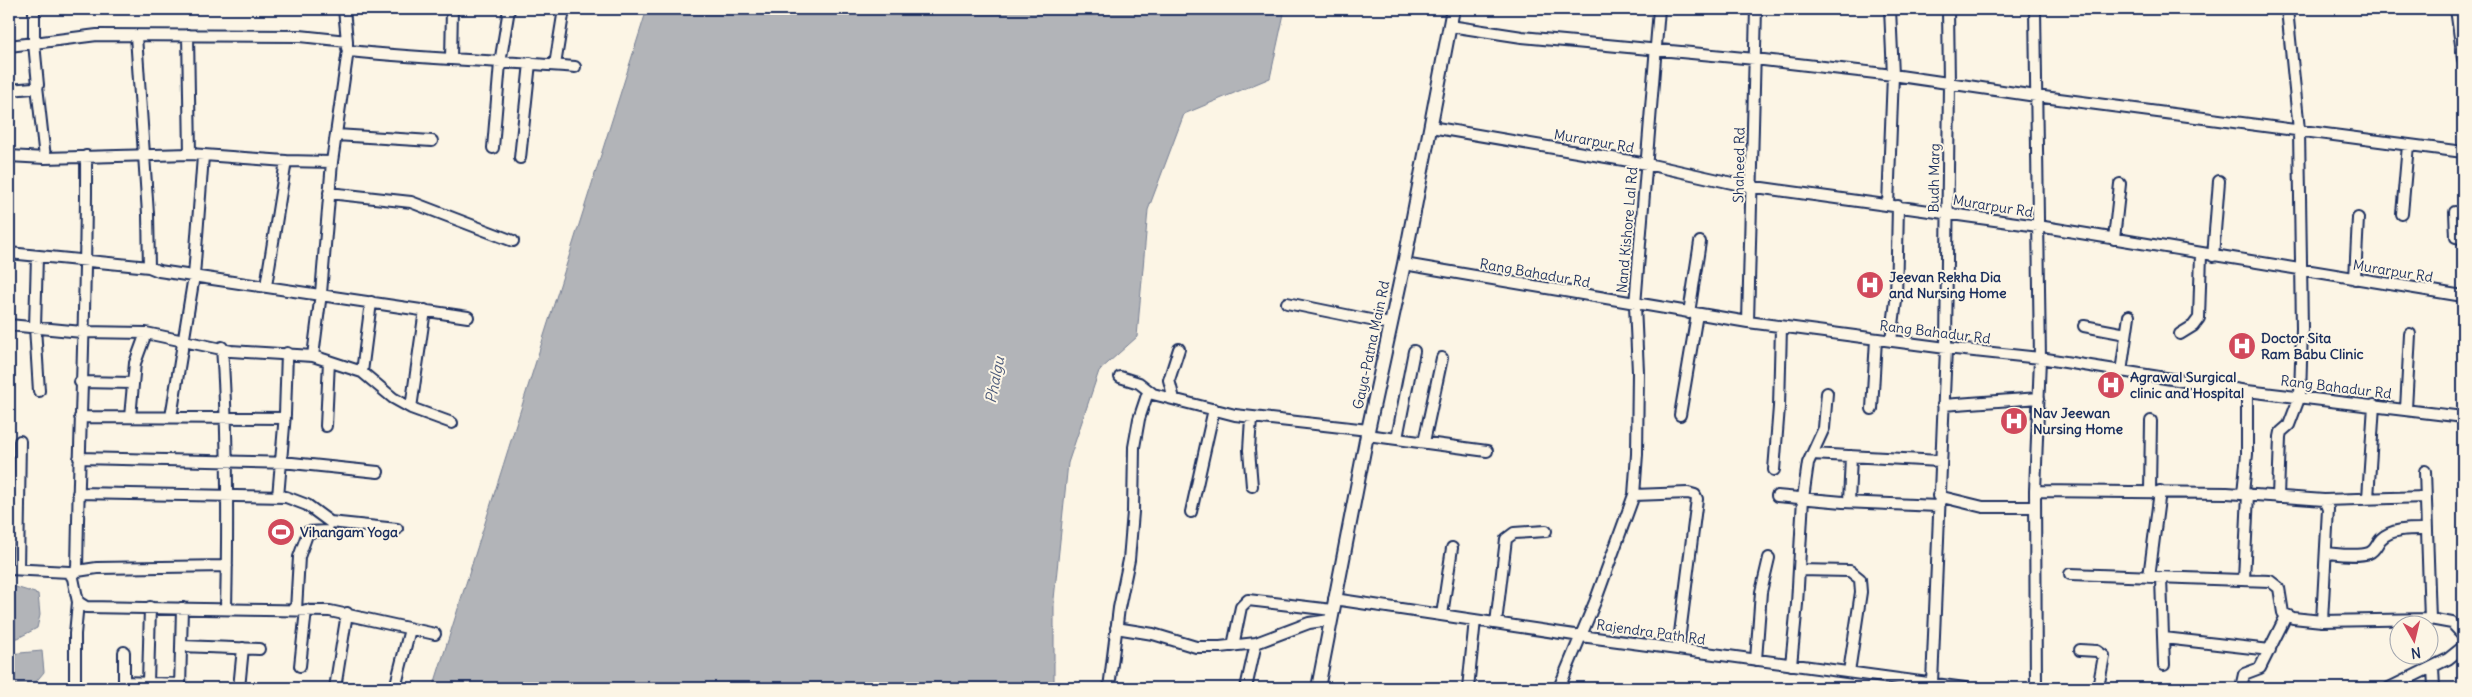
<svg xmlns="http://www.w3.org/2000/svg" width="2472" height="697" font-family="Delius,sans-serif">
<rect width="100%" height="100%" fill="#fcf5e5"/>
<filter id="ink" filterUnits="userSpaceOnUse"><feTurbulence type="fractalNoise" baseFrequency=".02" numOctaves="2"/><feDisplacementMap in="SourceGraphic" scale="10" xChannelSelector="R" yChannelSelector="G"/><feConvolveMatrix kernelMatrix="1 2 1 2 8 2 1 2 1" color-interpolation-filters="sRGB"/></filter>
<g filter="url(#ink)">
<!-- water -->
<path fill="#b2b4b8" stroke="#767f94" d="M647 9H1285L1270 78 1184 114 1148 210 1137 337 1099 371 1068 463 1054 599V688H433Z
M9 585 38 594 40 615 37 628 18 638H9Z
M42 651 44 672 34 684V688H9V654Z"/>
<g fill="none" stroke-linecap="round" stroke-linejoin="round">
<!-- minor casing -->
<g stroke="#1b2f5e" stroke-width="14">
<path id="minor" d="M344 9 347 41
M2035 9 2040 358 2035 491 2036 688
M2456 9 2463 59
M1450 26 1522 37 1755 59 1893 75 2036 96 2463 152
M188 35 190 154
M136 36 148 214 149 267
M9 46 34 43V9
M348 50 332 162 321 293 313 356 362 372 393 398 411 408 452 423
M451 59 452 9
M555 65 564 9
M37 86 45 158
M9 90 33 88 38 85 34 43 97 35 300 36 347 41V48L350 51C425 59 500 61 575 67
M1431 127 1647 164 1741 185 2038 226 2463 296
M336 135 432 141
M493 148 500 63 509 9
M9 156 45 158 190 154 286 161 332 162
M520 158 530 63
M329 193 411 202 513 241
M1888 205 1893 75 1890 9
M2455 212 2456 237 2463 239
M2402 214 2408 145
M2114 239 2120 184
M9 253 149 267 159 271 468 317
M37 256 35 327 39 391
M2213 256 2219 181
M1404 264 1748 322 1946 348 2040 358 2247 391 2463 417
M2355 279 2358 218
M266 286 286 161
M1287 303 1390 324
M1689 313 1700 242
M1748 322 1756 9
M9 325 82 332 146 333 231 351 313 356
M2084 326 2126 334
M2180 334 2193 326 2199 318 2201 254
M1891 341 1896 301 1898 206
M222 347C228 434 228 521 226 608
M362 372 371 302
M2121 372 2129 316
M1120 377 1139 383 1153 394 1235 415 1368 430
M80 382 132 383
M1174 399 1169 380 1179 349
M1943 405 2039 398
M411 408 425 310
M1872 409 1876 339
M2406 409 2410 334
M1680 415 1697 314
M80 417 285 418
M130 417 135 363 146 333
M171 417 194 276 203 156
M1251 418 1249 450 1252 486
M326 426 329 361
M1367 435 1487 451
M1397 438 1414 351
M1424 442 1442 358
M1812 454 1940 461
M79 458 292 463 378 472
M1774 470 1779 407 1781 327
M2425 471 2430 619
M2035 491 2227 493 2324 500 2328 509 2322 621
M2150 491 2151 421
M78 493 286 497 307 505 330 522 397 529
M2243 493 2247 454V391
M1634 495 1688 493 1695 495 1697 499 1678 649
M1777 496 1843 502 1938 506
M1938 496 1983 507H2035
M278 497 285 414 287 353
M2278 497 2280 437 2281 432 2289 425 2300 396 2302 328 2299 130 2287 9
M2368 498 2374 405
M2324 500 2426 497
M1849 502 1851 456
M1191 512 1214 409
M2326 553C2338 554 2357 557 2369 553 2376 550 2377 543 2381 539 2392 528 2413 529 2426 529
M9 569 69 572 73 578 78 602 86 607 330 611 435 634
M18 569 20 441
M1799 570 1850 571 1860 579 1861 592 1849 672
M77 571C79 433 87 294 86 156
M71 572 97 568 227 566
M2070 574 2270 581 2279 588 2283 613 2293 618 2322 621 2430 619 2452 623 2463 635
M2149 577 2160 491
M2161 578 2164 665
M2244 580 2248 494
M1334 599 1581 636 1965 688
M296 610 299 557 308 532 328 531
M1442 615 1452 548
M1496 623 1506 539 1514 533 1546 531
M1116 628 1153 634 1196 647H1220L1256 643 1309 623 1330 620
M2164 638 2270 650
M181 646 259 649
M1233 646 1241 607 1248 600 1332 610
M2080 650 2097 651 2104 656 2098 688
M124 652V687
M1756 660 1761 592 1769 558
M1791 665 1797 604 1803 498 1808 463 1824 428 1827 393
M300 666 306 610
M2433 667 2434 688
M124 682 180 684
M148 683 150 607
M1932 683 1946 348 1949 83 1948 9
M75 688V634L78 602
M180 688 182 608
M239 688 243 648
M335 688 347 613
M395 688 410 629
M1109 688 1119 608 1129 560 1133 512 1134 447 1139 419 1148 392
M1246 688 1256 643
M1468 688 1475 620
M1559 688 1595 602 1634 495 1637 454 1638 372 1635 305 1659 9
M2241 688 2244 674 2260 668 2286 616
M2389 688 2448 659 2463 647"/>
</g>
<!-- major casing -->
<g stroke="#1b2f5e" stroke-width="16">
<path id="major" d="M1318 688 1367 435 1404 264 1453 9"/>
</g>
<!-- minor -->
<use href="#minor" stroke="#fcf5e5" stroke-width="10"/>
<!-- major -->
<use href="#major" stroke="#fcf5e5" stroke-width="12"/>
</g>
</g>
<!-- icons -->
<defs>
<g id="hospital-disc" transform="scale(1.4375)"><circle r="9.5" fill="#d1495b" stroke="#fcf5e5"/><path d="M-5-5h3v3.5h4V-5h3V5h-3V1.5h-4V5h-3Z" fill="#fff"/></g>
<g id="stadium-disc" transform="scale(1.4375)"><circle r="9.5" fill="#d1495b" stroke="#fcf5e5"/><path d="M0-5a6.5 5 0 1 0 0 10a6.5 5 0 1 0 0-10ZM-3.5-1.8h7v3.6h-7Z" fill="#fff"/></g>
</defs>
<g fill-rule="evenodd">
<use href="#hospital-disc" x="1870" y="285"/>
<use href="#hospital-disc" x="2242" y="346"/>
<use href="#hospital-disc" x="2111" y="385"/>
<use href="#hospital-disc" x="2014" y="421"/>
<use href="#stadium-disc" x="281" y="532"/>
</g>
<g text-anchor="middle" stroke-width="4" stroke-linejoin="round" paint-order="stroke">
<!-- street labels -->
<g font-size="14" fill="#1b2f5e" stroke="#fcf5e5">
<text transform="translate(1594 141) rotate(10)" y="5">Murarpur Rd</text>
<text transform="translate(1739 165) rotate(-89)" y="5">Shaheed Rd</text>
<text transform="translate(1934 178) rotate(-89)" y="5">Budh Marg</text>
<text transform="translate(1993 206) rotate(9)" y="5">Murarpur Rd</text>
<text transform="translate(1627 230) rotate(-85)" y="5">Nand Kishore Lal Rd</text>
<text transform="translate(2393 271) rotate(9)" y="5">Murarpur Rd</text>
<text transform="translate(1535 273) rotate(10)" y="5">Rang Bahadur Rd</text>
<text transform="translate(1935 332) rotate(7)" y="5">Rang Bahadur Rd</text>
<text transform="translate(1371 345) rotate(-78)" y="5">Gaya-Patna Main Rd</text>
<text transform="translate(2336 387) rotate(7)" y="5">Rang Bahadur Rd</text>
<text transform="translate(1651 632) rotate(8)" y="5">Rajendra Path Rd</text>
</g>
<!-- poi labels -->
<g font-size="14" font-weight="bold" fill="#1b2f5e" stroke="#fcf5e5" text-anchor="start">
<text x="1889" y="282">Jeevan Rekha Dia<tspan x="1889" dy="16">and Nursing Home</tspan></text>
<text x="2261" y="343">Doctor Sita<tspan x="2261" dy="16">Ram Babu Clinic</tspan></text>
<text x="2130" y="382">Agrawal Surgical<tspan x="2130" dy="16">clinic and Hospital</tspan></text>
<text x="2033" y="418">Nav Jeewan<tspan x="2033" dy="16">Nursing Home</tspan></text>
<text x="300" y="537">Vihangam Yoga</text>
</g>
<!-- water labels -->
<g font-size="15" font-style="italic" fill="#485779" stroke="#fcf5e5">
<text transform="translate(995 380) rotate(-79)" y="5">Phalgu</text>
</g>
</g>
<!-- margin -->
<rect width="2472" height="697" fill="none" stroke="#fcf5e5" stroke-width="30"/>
<rect x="15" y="15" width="2442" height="667" fill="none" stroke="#1b2f5e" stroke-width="2" filter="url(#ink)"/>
<!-- north arrow -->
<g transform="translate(2414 640) rotate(172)"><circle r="24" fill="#fcf5e5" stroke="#a2a6af"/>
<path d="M0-4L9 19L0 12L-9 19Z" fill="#d1495b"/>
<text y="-8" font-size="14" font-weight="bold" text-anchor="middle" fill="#1b2f5e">N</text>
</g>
</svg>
